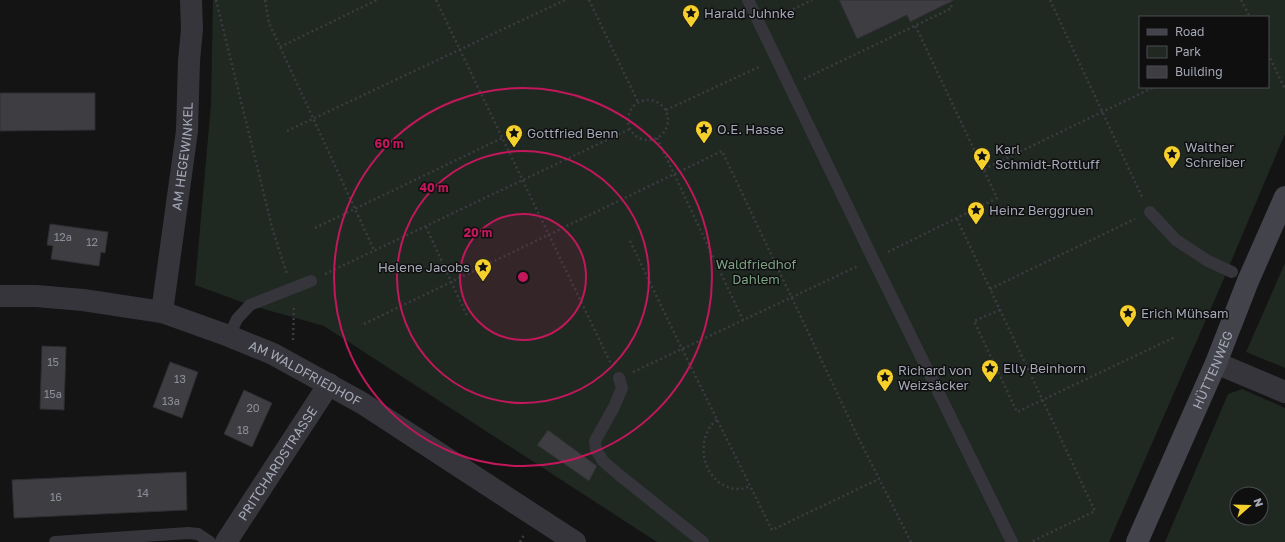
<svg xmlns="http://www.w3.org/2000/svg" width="1285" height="542" font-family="'Golos Text',sans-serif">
<rect width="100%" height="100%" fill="#141415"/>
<!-- green -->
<path fill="#202822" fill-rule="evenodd" d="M213 0H1285V134L1225 276 1109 542H657L324 326 250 305 195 285 211 104ZM1140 17H1268V87H1140Z
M1285 263V368L1246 352Z
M1242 389 1285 408V542H1165L1228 394ZM1237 494H1261V518H1237Z"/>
<!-- building -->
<path fill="#3e3e42" stroke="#2e2e32" d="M839 0H954L910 22 907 15 857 39Z
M0 93H95V130L0 131Z
M50 224 108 232 105 253 101 252 99 266 51 259 53 246 47 245Z
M42 346 66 347 64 410 40 409Z
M170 362 198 372 182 418 153 407Z
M244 390 272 403 252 447 224 434Z
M548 430 597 466 589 481 537 445Z
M186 472 187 510 14 518 12 480Z"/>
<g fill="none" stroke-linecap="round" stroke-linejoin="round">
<!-- path -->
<path stroke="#3b3b42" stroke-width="2.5" stroke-dasharray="2 3" stroke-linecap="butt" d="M216 0 273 231 287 274
M265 0 269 23 374 250
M436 0 611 364
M589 0 638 102
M1050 0 1143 199
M1241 0 1250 17
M775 18 812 0
M280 47 377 0
M1268 54 1285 89
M804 79 952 8 949 0
M628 120a20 20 0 1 1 40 0a20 20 0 1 1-40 0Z
M666 110 761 66
M287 131 565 0
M657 138 743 320
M984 169 1154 87
M957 219 1095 511 1031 542
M426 227 467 316
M315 228 502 138
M630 241 682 349 772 530 879 479
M888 252 997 198 915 25
M325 274 630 129
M990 289 1135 219
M1000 310 974 321 1017 412 1175 337
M364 324 722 151 857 435 911 542
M293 340 294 305
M633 372 858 266
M717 420C714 423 710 425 709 429 695 452 709 489 739 489 743 489 747 487 751 486
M520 542 524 535"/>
<!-- service -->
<path stroke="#35353b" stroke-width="12" d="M748 0 873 259 1012 542
M1150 212 1176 240 1208 261 1232 272
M229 336 237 319 250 305 311 281
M619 378 622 388 614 407 595 441 596 450 603 461 618 474 703 542
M55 542 188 533 198 534 210 542"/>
<!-- minor -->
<g stroke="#35353b" stroke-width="22">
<path id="s1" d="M0 296H36L83 300 162 312 229 336 273 354 362 403 575 542"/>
<path id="s2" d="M162 312 187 131 189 61 192 29 191 0"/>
<path d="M1216 363 1285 392"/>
<path id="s3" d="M226 542 329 384"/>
</g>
<!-- secondary -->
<path stroke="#42434b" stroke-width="22" id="s4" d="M1137 542 1216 363 1248 281 1285 197"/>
</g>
<!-- distance rings -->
<circle cx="523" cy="277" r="63" fill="#c2185b" fill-opacity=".12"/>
<g fill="none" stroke="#c2185b" stroke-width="2">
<circle cx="523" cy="277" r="63"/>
<circle cx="523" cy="277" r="126"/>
<circle cx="523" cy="277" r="189"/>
</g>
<!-- icons -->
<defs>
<g id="sight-pin" transform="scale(0.9)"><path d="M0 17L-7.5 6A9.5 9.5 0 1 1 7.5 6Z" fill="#f6d12b" stroke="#0f0f10"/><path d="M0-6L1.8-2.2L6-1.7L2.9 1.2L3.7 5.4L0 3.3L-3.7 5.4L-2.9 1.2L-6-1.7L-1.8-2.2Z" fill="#111"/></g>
</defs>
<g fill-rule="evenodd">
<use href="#sight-pin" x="691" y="13"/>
<use href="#sight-pin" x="704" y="129"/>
<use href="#sight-pin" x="514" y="133"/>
<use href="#sight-pin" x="1172" y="154"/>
<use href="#sight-pin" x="982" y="156"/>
<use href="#sight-pin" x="976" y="210"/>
<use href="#sight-pin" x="483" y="267"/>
<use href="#sight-pin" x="1128" y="313"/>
<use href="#sight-pin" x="990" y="368"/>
<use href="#sight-pin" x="885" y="377"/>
</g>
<g text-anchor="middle" stroke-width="3" stroke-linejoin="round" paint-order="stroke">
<!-- number labels -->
<g font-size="11" fill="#8b8e99">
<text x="63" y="241">12a</text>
<text x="92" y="246">12</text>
<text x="53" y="366">15</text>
<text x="180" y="383">13</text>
<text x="53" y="398">15a</text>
<text x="171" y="405">13a</text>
<text x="253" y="412">20</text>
<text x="243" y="434">18</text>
<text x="143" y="497">14</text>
<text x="56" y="501">16</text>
</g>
<!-- poi labels -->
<g font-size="13" fill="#a5a8b6" stroke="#0f0f10" text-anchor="start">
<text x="704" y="18">Harald Juhnke</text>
<text x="717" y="134">O.E. Hasse</text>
<text x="527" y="138">Gottfried Benn</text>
<text x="1185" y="152">Walther<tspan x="1185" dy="15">Schreiber</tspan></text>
<text x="995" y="154">Karl<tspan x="995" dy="15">Schmidt-Rottluff</tspan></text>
<text x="989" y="215">Heinz Berggruen</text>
<text x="470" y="272" text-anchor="end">Helene Jacobs</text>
<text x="1141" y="318">Erich Mühsam</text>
<text x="1003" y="373">Elly Beinhorn</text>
<text x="898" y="375">Richard von<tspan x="898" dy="15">Weizsäcker</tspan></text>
</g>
<!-- street labels -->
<g font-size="13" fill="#a5a8b6" stroke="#0f0f10">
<text dy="5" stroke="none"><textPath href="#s2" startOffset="157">AM HEGEWINKEL</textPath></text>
<text dy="5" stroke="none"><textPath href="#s4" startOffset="188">HÜTTENWEG</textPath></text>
<text dy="5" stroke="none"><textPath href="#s1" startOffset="319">AM WALDFRIEDHOF</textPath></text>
<text dy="5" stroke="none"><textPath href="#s3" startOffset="94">PRITCHARDSTRASSE</textPath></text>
</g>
<!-- park labels -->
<g font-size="13" fill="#7ba284" stroke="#0f0f10">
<text x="756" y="269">Waldfriedhof<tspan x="756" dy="15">Dahlem</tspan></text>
</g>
</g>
<circle cx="523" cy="277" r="6" fill="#c2185b" stroke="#0f0f10" stroke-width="2"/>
<g font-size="12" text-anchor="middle" font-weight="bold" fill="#c2185b" stroke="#0f0f10" stroke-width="3" stroke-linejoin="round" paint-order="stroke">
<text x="389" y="148">60 m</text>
<text x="434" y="192">40 m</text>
<text x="478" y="237">20 m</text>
</g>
<!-- legend -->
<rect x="1139" y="16" width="130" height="72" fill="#0f0f10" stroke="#4b4c52"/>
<rect x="1147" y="29" width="20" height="6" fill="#42434b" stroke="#4b4c52"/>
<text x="1175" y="36" font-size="12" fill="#a5a8b6">Road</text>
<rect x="1147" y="46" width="20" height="12" fill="#202822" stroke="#4b4c52"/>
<text x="1175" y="56" font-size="12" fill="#a5a8b6">Park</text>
<rect x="1147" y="66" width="20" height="12" fill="#3e3e42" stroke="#4b4c52"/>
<text x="1175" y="76" font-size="12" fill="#a5a8b6">Building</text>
<!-- north arrow -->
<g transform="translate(1249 506) rotate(70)"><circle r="19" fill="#0f0f10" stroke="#4b4c52"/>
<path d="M0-3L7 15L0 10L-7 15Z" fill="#f6d12b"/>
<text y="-6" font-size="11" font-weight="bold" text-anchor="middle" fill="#a5a8b6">N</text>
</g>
</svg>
